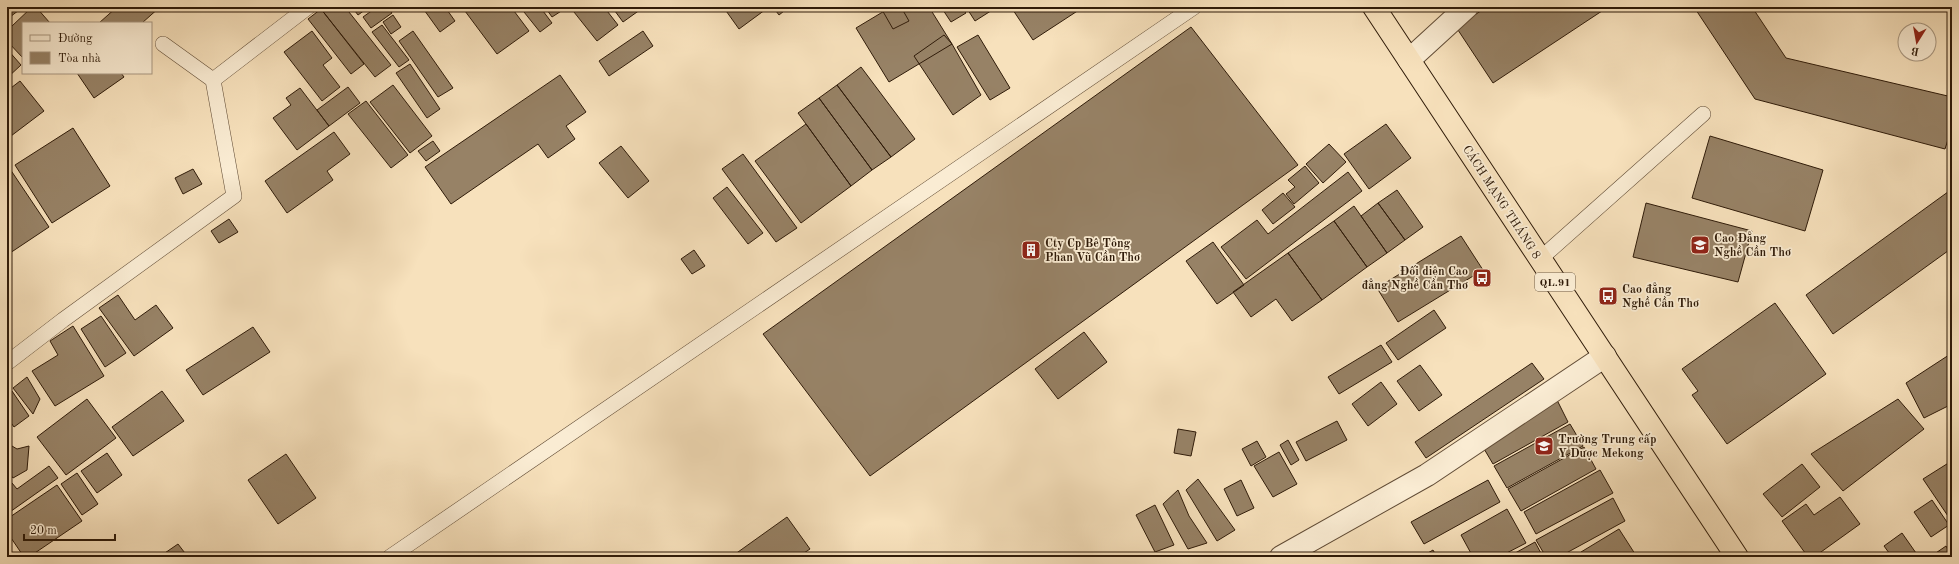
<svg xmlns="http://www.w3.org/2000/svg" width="1959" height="564" font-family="'Old Standard TT',serif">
<rect width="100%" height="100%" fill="#f7e1bc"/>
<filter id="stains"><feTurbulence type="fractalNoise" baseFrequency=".005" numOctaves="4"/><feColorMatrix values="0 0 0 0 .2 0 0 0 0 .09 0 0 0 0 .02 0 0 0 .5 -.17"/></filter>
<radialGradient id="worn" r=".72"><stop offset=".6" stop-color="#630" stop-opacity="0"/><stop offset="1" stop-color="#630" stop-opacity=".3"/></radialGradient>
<!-- building -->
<path fill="#978266" stroke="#2f1b09" d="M7 7H23L10 17 7 13Z
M32 7H36L50 23H23V58L7 41V20L12 26Z
M117 7H160L142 23H99Z
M324 7H345L391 65 375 77 321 9Z
M352 7H369L358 15Z
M377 7H388L392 13 371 28 363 17Z
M422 7H445L455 21 440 32Z
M462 7H511L529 31 497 54Z
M520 7H540L552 23 540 32Z
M545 7H565L566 8 552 17Z
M570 7H604L618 25 597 41Z
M612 7H644L623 22Z
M725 7H769L739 29 724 8Z
M773 7H789L779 15Z
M891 7H929L952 44 889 82 856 28Z
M901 7 909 21 893 29 881 8Z
M941 7H961L966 13 951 22Z
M966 7H997L975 21Z
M1011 7H1082V8L1033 40Z
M1487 7H1608L1493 83 1456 27Z
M1694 7H1752L1786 58 1952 97V127L1945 149 1755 99Z
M321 9 364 64 351 74 308 19Z
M393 15 401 27 391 34 383 22Z
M382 25 409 60 399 67 372 32Z
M1191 27 1298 165 870 476 763 334Z
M312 31 332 58 323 65 340 87 322 101 284 52Z
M413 31 453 88 438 97 399 41Z
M643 31 653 46 609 76 599 61Z
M944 35 952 44 981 95 953 115 914 56Z
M978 35 1010 88 990 100 957 47Z
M7 49 21 65 7 78Z
M410 64 440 109 427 118 396 73Z
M861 67 915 139 891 157 837 85Z
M77 73H121L124 77 94 98Z
M560 75 586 112 566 126 575 139 548 158 538 144 451 204 425 167Z
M20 81 44 111 7 139V91Z
M393 85 432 136 410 153 370 102Z
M837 85 891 157 872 170 819 98Z
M348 87 360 103 329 126 317 110Z
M300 88 329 126 297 150 273 118 291 105 286 98Z
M819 98 872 170 851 186 798 113Z
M366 101 408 155 391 168 348 114Z
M806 124 851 186 801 223 755 161Z
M1386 124 1411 158 1369 189 1344 154Z
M73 128 110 186 52 223 15 165Z
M334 132 350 154 327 171 333 180 287 213 265 181Z
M1710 136 1823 170 1805 231 1692 198Z
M433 141 440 151 426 161 418 151Z
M1329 144 1346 162 1323 183 1306 164Z
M621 146 649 181 628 198 599 163Z
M743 154 797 228 776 242 722 169Z
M8 166 49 227 7 255V167Z
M1305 166 1319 183 1294 204 1286 194 1295 187 1288 180Z
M193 169 202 184 183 194 175 178Z
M1348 172 1362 191 1246 279 1221 247 1257 220 1268 234Z
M727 187 763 233 748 244 713 198Z
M1952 189V248L1833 334 1806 295Z
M1397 190 1423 227 1405 240 1378 203Z
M1283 193 1295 207 1273 224 1262 210Z
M1378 203 1405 240 1387 253 1361 216Z
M1646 203 1752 231 1738 282 1633 257Z
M1354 206 1387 253 1367 267 1334 221Z
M229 219 238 232 219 243 211 231Z
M1334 221 1367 267 1322 300 1288 253Z
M1461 236 1483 270 1398 322 1377 288Z
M1213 242 1244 285 1217 304 1186 261Z
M694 250 705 266 692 274 681 259Z
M1288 253 1322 300 1292 321 1276 299 1251 317 1233 292Z
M118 295 135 320 156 305 173 328 134 356 99 308Z
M1775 303 1826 374 1727 444 1692 395 1698 391 1682 369Z
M1434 310 1446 328 1398 360 1386 343Z
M101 316 126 353 105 367 81 329Z
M73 326 104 376 55 406 32 371 58 355 50 341Z
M253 327 270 352 203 395 186 370Z
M1084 332 1107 362 1058 399 1035 369Z
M1381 345 1392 362 1339 394 1328 377Z
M1952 353V404L1924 418 1906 383Z
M1532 363 1544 379 1426 458 1415 442Z
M1420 365 1442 395 1419 411 1397 381Z
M27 377 40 399 33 414 13 388Z
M1381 382 1397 404 1368 426 1352 404Z
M12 391 29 416 14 427 7 417V395Z
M162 391 184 421 133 456 112 427Z
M87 399 116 438 66 475 37 437Z
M1898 399 1924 429 1843 491 1811 454Z
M1557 400 1568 422 1493 464 1480 442Z
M1337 421 1347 440 1306 461 1296 442Z
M1570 424 1583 446 1507 488 1494 466Z
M1178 429 1196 432 1191 456 1174 453Z
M1288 440 1299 460 1291 465 1280 445Z
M1257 441 1266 457 1251 466 1242 449Z
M7 443 17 449 29 446 27 470 13 478 7 470Z
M1584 447 1596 469 1521 511 1508 489Z
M1279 452 1297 484 1273 497 1254 466Z
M107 453 122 475 97 493 81 471Z
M286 454 316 498 278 524 248 480Z
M1950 462 1952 466V522L1923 479Z
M1802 464 1820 487 1782 517 1763 494Z
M49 466 58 478 7 514V486L12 483 17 489Z
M1600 470 1613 493 1536 534 1524 512Z
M77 473 98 504 82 515 61 484Z
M1198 479 1235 530 1217 541 1186 490Z
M1241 480 1254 508 1237 516 1224 489Z
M1488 480 1500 502 1424 544 1411 522Z
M57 485 82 521 29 557H24L7 532V519Z
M1178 490 1189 516 1207 543 1188 549 1163 504Z
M1840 497 1860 524 1814 557H1808L1782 521 1806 504 1814 515Z
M1613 498 1625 521 1559 557H1546L1536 540Z
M1932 500 1949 525 1931 537 1914 512Z
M1155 505 1174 545 1155 552 1136 515Z
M1507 509 1526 543 1499 557H1473L1461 535Z
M787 517 810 549 798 557H731Z
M1619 529 1637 557H1584L1581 552Z
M1902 533 1916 553 1910 557H1892L1884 546Z
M1535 542 1543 557H1508Z
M178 544 188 557H159Z
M1946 546 1952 557H1930Z
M1433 550 1437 557H1421Z"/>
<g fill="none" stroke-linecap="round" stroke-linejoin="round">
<!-- service casing -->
<g stroke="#614c36" stroke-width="16">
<path id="service" d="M163 44 213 80 308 7
M1540 259 1703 114
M7 363 63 320 234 196 213 80
M390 557 1194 7"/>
</g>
<!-- minor casing -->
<g stroke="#614c36" stroke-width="24">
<path id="minor" d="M1409 60 1467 7
M1281 557 1427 475 1605 356"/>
</g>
<!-- trunk casing -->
<g stroke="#2f1b09" stroke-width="24">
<path id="trunk" d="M1374 7 1737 557"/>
</g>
<!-- service -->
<use href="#service" stroke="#faecd3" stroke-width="15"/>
<!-- minor -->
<use href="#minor" stroke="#faecd3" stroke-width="22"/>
<!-- trunk -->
<use href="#trunk" stroke="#f7e1bc" stroke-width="22"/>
</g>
<!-- icons -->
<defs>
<g id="university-square" transform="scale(1)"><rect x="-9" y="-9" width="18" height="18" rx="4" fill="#8f2418" stroke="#faecd3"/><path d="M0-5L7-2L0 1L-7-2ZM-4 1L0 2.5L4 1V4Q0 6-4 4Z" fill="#fff"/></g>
<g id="building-square" transform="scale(1)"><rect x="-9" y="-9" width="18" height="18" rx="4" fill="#8f2418" stroke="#faecd3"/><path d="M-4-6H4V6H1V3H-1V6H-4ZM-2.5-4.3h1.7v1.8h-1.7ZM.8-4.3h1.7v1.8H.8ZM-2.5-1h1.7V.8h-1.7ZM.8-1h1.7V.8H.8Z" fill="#fff"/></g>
<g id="bus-square" transform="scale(1)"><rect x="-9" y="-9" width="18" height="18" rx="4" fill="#8f2418" stroke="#faecd3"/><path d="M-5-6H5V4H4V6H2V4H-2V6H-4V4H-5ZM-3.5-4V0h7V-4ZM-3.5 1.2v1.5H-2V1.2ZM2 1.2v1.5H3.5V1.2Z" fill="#fff"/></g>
</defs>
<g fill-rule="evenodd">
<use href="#university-square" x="1700" y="245"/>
<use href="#building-square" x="1031" y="250"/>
<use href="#bus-square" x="1482" y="278"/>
<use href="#bus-square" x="1608" y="296"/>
<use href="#university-square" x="1544" y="446"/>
</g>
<g text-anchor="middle" stroke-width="3.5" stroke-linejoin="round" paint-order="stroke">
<!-- shield labels -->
<rect fill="#faecd3" stroke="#6c5a46" stroke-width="1" x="1535" y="273" width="40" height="18" rx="3"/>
<g font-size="11" font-weight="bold" fill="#2f1b09">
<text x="1555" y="286">QL.91</text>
</g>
<!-- street labels -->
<g font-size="12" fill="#2f1b09" stroke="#faecd3">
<text transform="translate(1502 202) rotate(57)" y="4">CÁCH MẠNG THÁNG 8</text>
</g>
<!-- poi labels -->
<g font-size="12" font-weight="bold" fill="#2f1b09" stroke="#faecd3" text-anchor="start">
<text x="1714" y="242">Cao Đẳng<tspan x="1714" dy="14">Nghề Cần Thơ</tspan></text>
<text x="1045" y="247">Cty Cp Bê Tông<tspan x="1045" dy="14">Phan Vũ Cần Thơ</tspan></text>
<text x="1468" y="275" text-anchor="end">Đối diện Cao<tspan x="1468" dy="14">đẳng Nghề Cần Thơ</tspan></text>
<text x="1622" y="293">Cao đẳng<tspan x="1622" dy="14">Nghề Cần Thơ</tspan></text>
<text x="1558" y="443">Trường Trung cấp<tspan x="1558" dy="14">Y Dược Mekong</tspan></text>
</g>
</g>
<!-- margin -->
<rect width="1959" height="564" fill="none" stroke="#f7e1bc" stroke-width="24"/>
<rect x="8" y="8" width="1943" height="548" fill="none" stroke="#2f1b09" stroke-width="2"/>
<rect x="12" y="12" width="1935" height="540" fill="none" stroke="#2f1b09"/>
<!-- legend -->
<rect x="22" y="22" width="130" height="52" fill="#faecd3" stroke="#a99882"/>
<rect x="30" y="35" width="20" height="6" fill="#faecd3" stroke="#a99882"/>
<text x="58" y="42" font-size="12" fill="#2f1b09">Đường</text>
<rect x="30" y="52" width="20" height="12" fill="#978266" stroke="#a99882"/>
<text x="58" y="62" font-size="12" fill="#2f1b09">Tòa nhà</text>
<!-- north arrow -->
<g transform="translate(1917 42) rotate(191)"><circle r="19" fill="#faecd3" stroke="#a99882"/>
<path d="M0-3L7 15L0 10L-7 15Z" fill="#8f2418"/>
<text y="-6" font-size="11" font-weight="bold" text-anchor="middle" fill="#2f1b09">B</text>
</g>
<!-- scale -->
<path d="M24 534v6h91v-6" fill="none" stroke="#2f1b09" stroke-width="2"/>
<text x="30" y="534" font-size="12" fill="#2f1b09" stroke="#faecd3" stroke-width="3" paint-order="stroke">20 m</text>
<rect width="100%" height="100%" filter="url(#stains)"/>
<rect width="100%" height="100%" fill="url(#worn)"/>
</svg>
